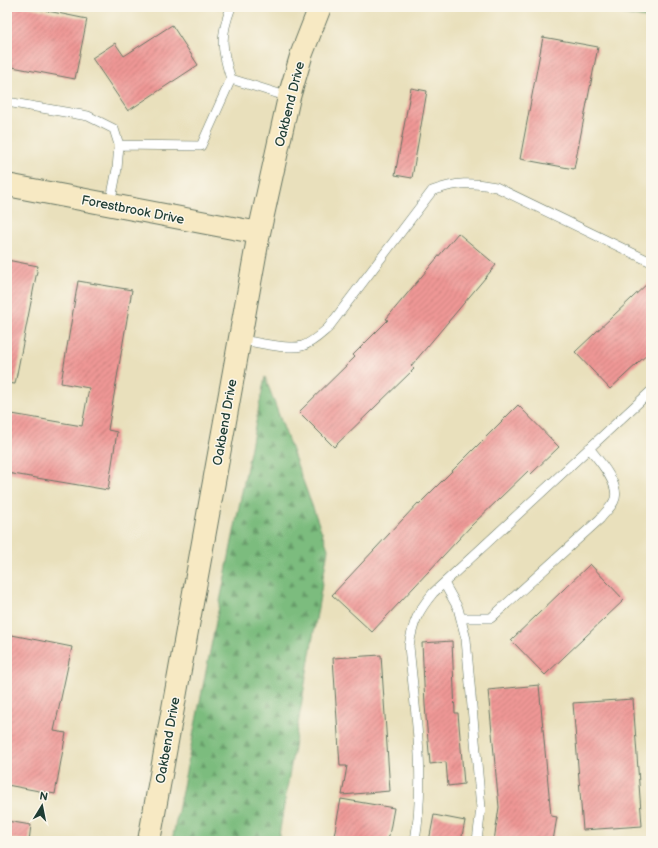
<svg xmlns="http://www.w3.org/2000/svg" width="658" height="848" font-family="'Balsamiq Sans',sans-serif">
<defs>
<pattern id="forest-firs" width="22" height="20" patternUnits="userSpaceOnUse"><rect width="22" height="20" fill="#7cbc7e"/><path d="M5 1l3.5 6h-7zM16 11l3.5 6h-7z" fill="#659a68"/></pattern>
<pattern id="building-hatch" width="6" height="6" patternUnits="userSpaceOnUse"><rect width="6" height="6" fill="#ef9795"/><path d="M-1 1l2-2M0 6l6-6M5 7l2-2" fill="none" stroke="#c17c7a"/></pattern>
</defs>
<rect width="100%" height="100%" fill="#fbf7ec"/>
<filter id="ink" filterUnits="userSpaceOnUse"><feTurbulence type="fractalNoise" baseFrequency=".025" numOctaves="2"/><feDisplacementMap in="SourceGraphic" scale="8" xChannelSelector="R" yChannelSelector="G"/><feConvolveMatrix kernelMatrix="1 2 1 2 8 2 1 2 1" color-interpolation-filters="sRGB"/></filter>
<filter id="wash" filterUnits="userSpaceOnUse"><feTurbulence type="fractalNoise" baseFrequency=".012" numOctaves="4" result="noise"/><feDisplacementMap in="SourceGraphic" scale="16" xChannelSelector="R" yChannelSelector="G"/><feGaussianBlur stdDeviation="0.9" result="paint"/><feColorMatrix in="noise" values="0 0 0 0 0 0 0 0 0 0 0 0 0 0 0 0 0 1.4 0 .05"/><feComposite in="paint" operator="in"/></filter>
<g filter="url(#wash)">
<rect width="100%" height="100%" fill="#e9e0bc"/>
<!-- forest -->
<path fill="url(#forest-firs)" stroke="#4e7c59" d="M586 7H651V19Z
M265 377 328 549 278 841H172Z"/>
<g id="blocks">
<!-- building -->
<path fill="url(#building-hatch)" d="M7 7H28L87 19 75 79 7 66Z
M172 25 198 65 128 111 92 58 115 43 124 56Z
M543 37 598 47 574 169 520 159Z
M411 88 427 91 412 178 395 175Z
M458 233 496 265 411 366 414 369 334 447 299 412 355 357 353 355 388 320 386 319Z
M7 260 38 266 15 384 7 383Z
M651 280V351L610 389 575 352Z
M78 281 132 290 108 430 117 432 108 490 7 473V442L12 414 82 426 89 388 61 383Z
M518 405 559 447 531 474 528 471 471 526 372 632 332 595 418 503 419 504Z
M590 564 624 600 545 675 511 640Z
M7 634 72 647 54 731 66 733 55 794 7 785Z
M452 641 455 713H458L464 784 448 786 446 762 430 764 425 705 422 643Z
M381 655 390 791 342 795 347 766H340L333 658Z
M539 685 551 816 557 817 553 841H494L499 807 488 690Z
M633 699 642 826 583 830 573 703Z
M341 799 394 808 388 841H333Z
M434 815 465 821 461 841H429Z
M7 821 31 825 29 841 7 838Z"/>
</g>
</g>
<g filter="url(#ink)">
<use href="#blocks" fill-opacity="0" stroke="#667664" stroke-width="1"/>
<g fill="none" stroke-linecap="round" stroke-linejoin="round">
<!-- lane casing -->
<g stroke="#667664" stroke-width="10">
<path id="lane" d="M231 7C220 37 221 48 231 79L289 97
M7 102 88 116 114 129 119 145 117 169 110 205
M119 145 201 146 231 79
M239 339C254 342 289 350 302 346 312 343 321 334 328 328L432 191C456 182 471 182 496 187L651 262
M444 583 458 608 466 639 481 808 477 841
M461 618H491L600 519C604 513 611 508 614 501 622 486 598 459 589 448
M415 841C426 776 415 711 409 646 413 622 418 611 433 593L651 391"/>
</g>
<!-- secondary casing -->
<g stroke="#667664" stroke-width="24">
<path id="secondary" d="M7 185 259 233
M149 841 259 233 289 97 302 53 320 7"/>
</g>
<!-- lane -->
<use href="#lane" stroke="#fff" stroke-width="9"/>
<!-- secondary -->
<use href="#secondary" stroke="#f7e9c3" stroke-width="22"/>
</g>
</g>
<g text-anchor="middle" stroke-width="3" stroke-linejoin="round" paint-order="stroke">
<!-- street labels -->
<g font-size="13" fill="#1f3d34" stroke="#fbf7ec">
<text transform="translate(289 104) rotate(-76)" y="5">Oakbend Drive</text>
<text transform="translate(133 209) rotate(11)" y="5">Forestbrook Drive</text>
<text transform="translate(224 422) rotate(-80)" y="5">Oakbend Drive</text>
<text transform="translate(167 740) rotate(-80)" y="5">Oakbend Drive</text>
</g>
</g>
<!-- margin -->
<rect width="658" height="848" fill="none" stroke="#fbf7ec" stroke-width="24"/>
<!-- north arrow -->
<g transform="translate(42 806) rotate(10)" stroke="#fbf7ec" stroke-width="3" paint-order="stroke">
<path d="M0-3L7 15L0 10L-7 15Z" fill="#1f3d34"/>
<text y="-6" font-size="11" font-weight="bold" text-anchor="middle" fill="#1f3d34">N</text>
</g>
</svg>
